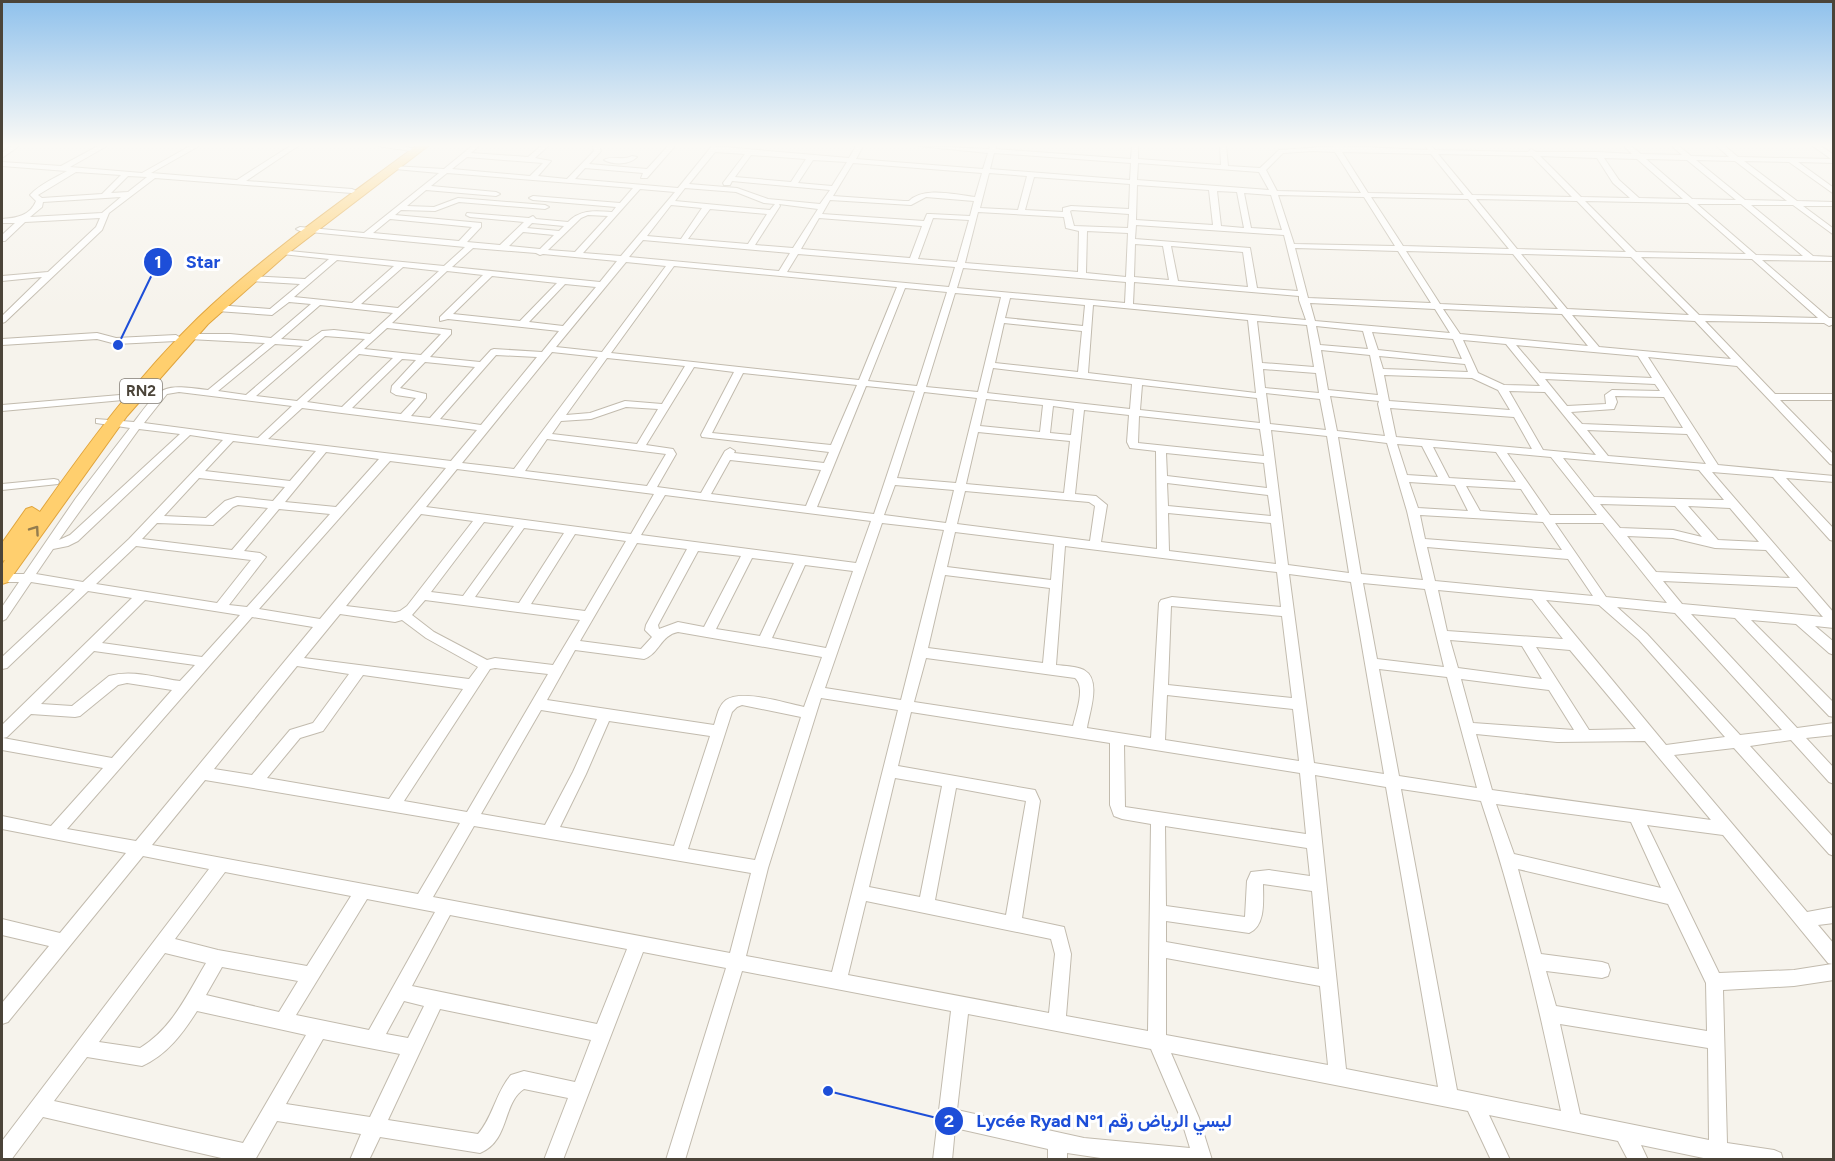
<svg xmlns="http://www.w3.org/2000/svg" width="1835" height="1161" font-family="Figtree,Vazirmatn,sans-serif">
<rect width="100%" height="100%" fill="#f6f3ec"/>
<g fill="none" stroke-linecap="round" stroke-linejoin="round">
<!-- minor casing -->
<g stroke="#c2bbae" stroke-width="2">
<path id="minor" d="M11 146H19L2 158V153Z
M98 146H107L70 167 142 173 190 146H199L151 173 237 180 290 146H298L246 181 352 189 356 191 352 193 155 178 109 213 102 230 5 322 2 323V316L42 277 2 281V276L48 272 96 227 100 218 25 222 5 241H2V235L15 223H2V219C16 218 30 216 36 201L30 195C40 184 55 178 67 171L2 166V162L61 166ZM76 172 121 175 102 194 42 198 38 195ZM128 176 147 177 128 192 111 193ZM121 197 102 213 30 217 42 207 43 202Z
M378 146H404L414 149 411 151Z
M472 146H479L471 153 528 157 541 146H548L535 158 551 161 538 176 567 179 594 151 593 146H599L601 151 589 164 647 169 668 146H675L647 178H641L643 173 585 168 575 179 678 188 712 146 849 158 856 146H863L856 159 983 169 988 153 919 146 989 149 990 146H996V149L1131 159 1132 146H1138V159L1221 165 1220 146H1226L1228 166 1260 168 1279 150 1339 146 1428 150 1426 146H1432L1435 150 1528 152 1531 149 1536 152H1598L1632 154 1624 146H1631L1641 154 1682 155 1672 146H1679L1691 156 1729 157 1717 146H1725L1738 157 1831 159 1813 146H1821L1834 155V163L1798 162 1834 188V194L1789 162 1744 161 1797 201 1834 202V206H1803L1834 229V235L1793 205H1751L1813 256 1834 257V261L1762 260 1829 318H1834V324L1829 326 1824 323 1705 321 1775 394H1834V400H1780L1834 455V465L1830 464 1737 366 1648 357 1718 465 1834 476V482L1786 478 1834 529V541L1830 540 1773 477 1712 472 1834 613V628L1815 626 1834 642V655L1829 653 1796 624 1751 620 1834 703V717L1829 716 1735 618 1691 614 1797 728 1834 723V735L1806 738 1834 768V784L1829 782 1791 740 1750 746 1834 838V856L1829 854 1734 748 1674 755 1807 912 1834 907V923L1818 925 1834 944V980L1794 986 1723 990 1727 1143 1774 1150 1781 1153 1783 1160H1713L1641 1145 1648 1160H1628L1618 1141 1489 1115 1510 1160H1491L1468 1111 1171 1053 1199 1118 1212 1160H1114L1067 1153V1160H1048V1149L955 1128 952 1160H933L951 1011 742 971 685 1160H666L726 968 643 952 563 1160H544L568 1098 524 1089C502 1103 510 1141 480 1153L380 1137 369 1160H350L361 1134 277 1121 255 1160H230L43 1117 11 1160H2V1141L209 869 143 856 8 1022 2 1024V1003L49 946 2 935V919L60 933 126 853 2 829V816L51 826 103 768 2 750V725L132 598 88 591 7 668 2 669V657L75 589 31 582 6 619 2 621V607L19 582H2V574H24L76 498 130 428 96 423V419L134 422C162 385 161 384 208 390L265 343 189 339 184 336 186 334H230L271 338 311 304 289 302 272 315 217 311 213 308 217 305 270 309 300 284 251 281 247 278 248 276 305 279 329 259 282 254 278 252 279 250 444 266 465 247 300 231 296 229 300 227 364 233 439 173 395 169 393 168V166L444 169ZM1313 151 1335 152 1361 193 1277 191 1266 170 1283 153ZM715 152 745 154 723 183 724 185H730L732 181 830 190 820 204 768 199 737 188 689 184ZM1342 152 1431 154 1464 195 1368 193ZM994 153 1131 163 1130 180 990 169ZM1438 154 1532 156 1572 197 1472 195ZM751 155 806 159 791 182 735 177ZM1540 156 1597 158 1613 183 1630 198 1581 197ZM467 157 543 163 530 176 452 169ZM1604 158 1637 159 1683 199 1639 198 1619 180ZM1646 159 1687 160 1736 200 1692 199ZM813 160 847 162 832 186 798 183ZM1696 160 1735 161 1787 201 1745 200ZM853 163 982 173 975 197C956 195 924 186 909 201H904L833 196ZM1138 163 1259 172 1269 190 1137 180ZM447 173 633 188 620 203 533 196 529 198 533 200 616 207 612 212C595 211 581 209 568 222L536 219 533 216 529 218 467 213 466 215 470 217 524 222 500 245 467 242 481 227V223L395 215 401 210 435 211 459 202 545 209 549 207 545 205 458 198 434 207 407 206 426 190 496 196 500 194 496 192 431 186ZM989 173 1027 176 1018 210 980 208ZM1034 177 1130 184 1129 209 1071 206 1063 208V212L1025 210ZM1137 185 1209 190 1213 225 1136 220ZM685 188 736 192 764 203 775 204 770 210 675 201ZM640 189 675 192 621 256 583 253ZM1217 191 1237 192 1244 228 1221 226ZM1244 193 1271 195 1282 230 1251 228ZM1278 195 1364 197 1395 246 1294 244ZM926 197 974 201 970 216 930 214H927L924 221 822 214 830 200 911 205ZM1371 197 1468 199 1509 249 1403 246ZM1476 199 1577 201 1626 252 1517 249ZM1585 201 1688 203 1746 254 1636 252ZM779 204 818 209 793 248 755 245 780 206ZM1697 204H1741L1803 256 1756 255ZM671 205 702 208 681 239 647 236ZM710 209 767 214 748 244 688 239ZM1072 210 1129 214 1128 228 1074 226 1070 211ZM978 212 1064 217 1066 228 1079 231 1078 272 965 263ZM588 215 608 216 575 252 548 250 581 218ZM819 218 922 226 910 258 801 249ZM933 218 969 220 957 262 918 259ZM390 219 472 227 459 241 373 233ZM532 223 564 226 559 231 527 228ZM1136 225 1284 235 1298 291 1257 288 1250 248 1135 239ZM1087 231 1128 233 1126 277 1086 273ZM523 232 554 235 540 249 509 246ZM643 240 790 253 779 271 629 257ZM1135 244 1163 246 1169 280 1134 277ZM1171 246 1243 252 1248 287 1178 281ZM473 248 536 253 540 255 543 254 617 261 600 282 452 267ZM1295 248 1398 251 1431 303 1308 298ZM1406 251 1513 254 1558 309 1440 304ZM798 254 955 267 949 287 787 272ZM1521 254 1631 257 1689 315 1567 309ZM1641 257 1752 259 1818 318 1699 315ZM337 260 394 266 352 303 294 297ZM626 262 666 266 602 352 556 347ZM674 266 897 287 859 380 611 353ZM403 267 439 271 398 308 361 304ZM963 268 1126 282 1125 303 957 288ZM447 271 483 275 440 317V321L448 319 559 331 542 352 494 349 491 350 480 362 430 357 451 334V330L392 323ZM492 276 557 283 520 321 453 314ZM1134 282 1299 296V300L1306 320 1133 304ZM565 284 596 287 563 326 529 322ZM905 288 947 292 917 386 868 381ZM955 293 1001 297 978 392 926 387ZM1010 298 1085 305 1083 326 1005 318ZM1310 303 1435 309 1450 333 1315 321ZM320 305 393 313 370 334 334 330 322 331 308 341 281 339ZM1093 305 1248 320 1256 393 1088 373ZM1443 309 1562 314 1588 346 1460 334ZM1572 315 1695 321 1731 359 1599 347ZM1257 321 1307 325 1314 367 1262 363ZM1004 323 1082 331 1078 372 995 363ZM1316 326 1363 331 1368 349 1320 345ZM387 328 441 334 421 355 364 349ZM1372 332 1453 339 1462 359 1378 350ZM325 336 365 339 297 401 256 396ZM1463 340 1506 344 1540 386 1504 385 1478 373ZM275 344 303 346 246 395 218 391ZM1516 345 1638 356 1652 378 1540 373ZM1321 350 1370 355 1378 395 1328 390ZM552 352 598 357 514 469 462 463ZM359 354 393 358 342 407 307 402ZM496 355 537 357 481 425 440 419ZM1379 356 1465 364 1468 372 1383 369ZM607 358 685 366 662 404 625 401 590 413 566 415ZM402 359 416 360 392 386 391 392 396 395 416 398 401 414 352 408ZM425 362 475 367 430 418 411 416 426 398V394L400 388ZM694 367 734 372 701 435 702 437 829 452 824 463 734 453 735 451 730 448 725 451 701 493 657 487 676 454 673 449 646 445ZM993 368 1132 384 1130 409 987 393ZM1263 369 1316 373 1319 393 1265 388ZM743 373 857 385 831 445 712 433ZM1384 375 1472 378 1498 390 1510 410 1389 401ZM1545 379 1655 384 1660 391 1612 390 1605 395 1606 404 1567 406ZM1142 385 1257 398 1260 423 1140 410ZM866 386 915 391 874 514 817 507ZM1509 391 1545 392 1596 455 1543 450ZM179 392 292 406 258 438 144 423 167 394ZM924 392 977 398 956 483 897 478ZM1266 393 1320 399 1326 430 1270 424ZM1330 396 1379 401 1378 404 1385 436 1337 431ZM1615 396 1664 397 1683 428 1582 424 1571 412 1614 409 1617 402ZM986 399 1043 405 1040 432 980 426ZM1053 406 1074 409 1071 435 1050 433ZM626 407 658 409 637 444 552 434 561 421 591 419ZM302 408 477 430 451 461 268 439ZM1390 408 1514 417 1532 449 1396 437ZM1084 410 1129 415 1127 442 1130 448 1156 451 1157 549 1101 542 1107 505 1096 496 1075 494ZM1139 416 1260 429 1264 456 1138 443ZM139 429 180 434 70 535 59 540ZM1271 430 1327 436 1349 573 1288 565ZM1587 430 1687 434 1706 464 1608 456ZM978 432 1070 441 1064 493 966 484ZM190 435 223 440 129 539 83 582 36 574 53 549 68 546 78 541ZM1338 437 1387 443 1407 511 1423 580 1361 574ZM547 439 666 454 647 486 525 471ZM233 441 316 451 290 481 205 471ZM1397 444 1422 446 1438 477 1407 475ZM1433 447 1496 452 1516 482 1449 478ZM326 452 379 459 336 507 285 502ZM1166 453 1264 463 1267 488 1167 476ZM1507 453 1551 457 1597 515H1550ZM1563 458 1699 470 1724 500 1594 497ZM730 460 821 470 806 506 711 494ZM390 461 446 468 320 619 259 609ZM457 469 654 494 631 534 426 507ZM199 478 285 487 273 501 237 497 225 501 206 518 164 516ZM1409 482 1455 485 1468 511 1418 508ZM1167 483 1268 495 1271 516 1168 506ZM895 485 954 490 946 523 884 515ZM1466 486 1521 489 1538 515 1480 511ZM965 491 1089 502 1095 506 1090 541 957 524ZM665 495 871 521 856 563 641 535ZM1600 504 1675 506 1702 537 1673 530 1620 528ZM238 505 268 508 232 550 142 539 157 523 213 525 233 507ZM1688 506 1730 508 1759 542 1718 540ZM279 509 330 514 247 607 229 605 266 557 260 553 244 551ZM1168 513 1271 523 1276 564 1169 551ZM421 514 473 521 407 606 400 611 395 612 346 606ZM1420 515 1543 522 1562 550 1425 539ZM484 522 514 526 463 596 431 592ZM882 523 944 530 901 700 825 688ZM1555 523H1603L1667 603 1606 597ZM524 528 564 533 519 603 475 597ZM955 532 1054 544 1051 580 947 567ZM575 534 626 541 585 611 531 604ZM1627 536 1673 538 1715 548 1766 550 1790 578 1656 572ZM637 543 687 549 646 625 645 630 652 637 641 649 580 641ZM136 546 251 560 217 603 96 584ZM1065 546 1277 572 1281 607 1172 597 1161 600 1159 603 1151 738 1087 728C1089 713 1102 680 1084 670 1076 666 1065 666 1056 665ZM1427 547 1568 559 1593 596 1435 581ZM698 551 741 556 704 627 678 622 659 629 658 625ZM752 558 794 563 760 636 716 629ZM805 565 853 571 826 648 772 638ZM1289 574 1351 582 1384 774 1314 763ZM945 575 1050 588 1043 663 928 648ZM1663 581 1797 587 1823 617 1682 604ZM1363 583 1425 589 1444 667 1377 659ZM1438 590 1532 599 1563 639 1447 631ZM145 600 240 615 202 657 102 643ZM425 600 580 620 553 665 495 658 487 660 434 632 412 615ZM1546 600 1599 605 1639 640 1725 737 1666 745ZM1171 606 1282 616 1292 698 1168 685ZM1617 607 1675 613 1782 730 1740 735 1647 634ZM340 614 395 622 402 620 426 638 478 667 469 679 304 658ZM252 617 313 627 136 841 67 829ZM678 632 822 657 804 707C785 703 742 689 726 700 718 706 717 717 714 725L547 700 575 650 644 659C659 654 661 635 678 632ZM1450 640 1522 646 1542 679 1458 668ZM1536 647 1570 650 1636 729 1589 730ZM94 651 195 665 180 681C158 678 132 669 109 676L72 706 41 704ZM926 658 1075 678C1086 687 1076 713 1073 726L914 702ZM297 666 349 674 313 723 290 730 252 775 214 769ZM495 668 548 674 467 812 404 801 490 669ZM1379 669 1447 677 1477 788 1399 776ZM363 675 463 689 389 799 267 778 300 738 323 731ZM1461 679 1549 690 1574 730 1473 723ZM127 683 172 690 112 758 3 738 7 737 31 714 75 717 80 716 118 685ZM1167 695 1293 709 1299 761 1165 740ZM821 698 898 710 832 972 746 956 768 868ZM742 705 801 717 755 860 688 849 732 712 737 707ZM541 710 597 719 573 772 545 825 481 814ZM911 712 1110 743V805L1114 816 1122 819 1151 824 1148 1031 1066 1016 1071 954 1064 927 1022 918 1040 801 1035 790 898 766ZM609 721 710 736 674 846 560 827 586 774ZM1476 734 1557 742 1645 741 1711 820 1492 790ZM1124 745 1300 773 1306 834 1125 807ZM1315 775 1386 787 1438 1087 1346 1069ZM895 778 942 786 920 897 869 887ZM205 780 460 823 418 894 152 845ZM956 788 1026 801 1006 915 935 900ZM1401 789 1481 801C1515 902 1539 1006 1561 1111L1457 1090ZM1496 804 1631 822 1661 888 1514 854ZM1647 825 1723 835 1828 963 1832 964 1794 970 1719 973ZM474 826 751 873 730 953 433 897ZM1165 826 1307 848 1310 876 1269 870 1251 872 1247 881 1245 917 1166 906ZM1518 869 1668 904 1706 983 1707 1031 1556 1006 1546 971 1602 978 1608 976 1610 970 1608 964 1602 962 1541 954ZM225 872 351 896 307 966 218 950 175 939ZM1263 884 1312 891 1319 969 1166 942V921L1249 933C1266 926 1263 900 1263 884ZM367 899 435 912 369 1030 296 1015ZM866 901 1051 939 1055 954 1049 1013 848 975ZM450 915 627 949 597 1024 412 986ZM165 953 206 963C188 993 172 1029 140 1048L99 1042ZM1166 958 1320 986 1328 1065 1166 1035ZM222 967 298 981 279 1012 206 995ZM404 1001 424 1006 408 1038 386 1034ZM440 1009 591 1040 575 1082 524 1071 511 1075C496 1092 493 1117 478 1134L388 1120ZM197 1011 306 1035 243 1143 54 1101 87 1057 142 1066C167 1055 183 1033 197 1011ZM968 1014 1151 1049 1181 1119 1190 1148 1084 1138 957 1110ZM1560 1024 1708 1048 1709 1140 1580 1114ZM323 1039 400 1054 370 1117 286 1104Z
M632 156 637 157C629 165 614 165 604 160 612 155 623 161 632 156Z
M97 333 116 338 176 335 181 338 176 341 116 344 97 339 2 345V339Z
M120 395 125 398 123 400 2 411V405Z
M54 479 58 480 59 482 58 484 2 490V484Z"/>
</g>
<!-- highway casing -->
<g stroke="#e0a43c" stroke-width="2">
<path id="highway" d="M416 146H428L287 254 208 324 127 416 8 582 2 584V565L5 560 2 561V543L26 509 32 507 40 512C88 444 138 376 198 318 265 254 342 201 416 146Z"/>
</g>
<!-- minor -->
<use href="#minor" fill="#fff" fill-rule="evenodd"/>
<!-- highway -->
<use href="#highway" fill="#ffcf6e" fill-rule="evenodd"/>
</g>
<!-- one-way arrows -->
<defs><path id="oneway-chevron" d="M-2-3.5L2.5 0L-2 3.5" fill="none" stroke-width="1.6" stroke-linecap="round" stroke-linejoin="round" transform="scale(1.5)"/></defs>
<use stroke="#937c4e" href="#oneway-chevron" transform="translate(35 530) rotate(-55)"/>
<!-- sky -->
<linearGradient id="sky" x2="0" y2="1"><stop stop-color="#8fc1ec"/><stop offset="0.47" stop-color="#fbfaf6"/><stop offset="1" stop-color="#fbfaf6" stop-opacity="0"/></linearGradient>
<rect width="1835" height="309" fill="url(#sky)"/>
<g text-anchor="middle" stroke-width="6" stroke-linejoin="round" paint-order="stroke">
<!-- shield labels -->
<rect fill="#fff" stroke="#817c74" stroke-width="1.5" x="120" y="379" width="42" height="24" rx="4.5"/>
<g font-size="15" font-weight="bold" fill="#4b4439">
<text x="141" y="396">RN2</text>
</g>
</g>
<!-- callouts -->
<path fill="none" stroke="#1d4ed8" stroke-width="2" d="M118 345L158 262M828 1091L949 1121"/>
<g fill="#1d4ed8" stroke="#fff" stroke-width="2">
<circle cx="118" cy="345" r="6"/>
<circle cx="828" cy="1091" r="6"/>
<circle cx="158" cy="262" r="15"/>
<circle cx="949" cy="1121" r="15"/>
</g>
<g font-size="18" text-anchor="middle" font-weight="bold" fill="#fff">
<text x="158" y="268">1</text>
<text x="949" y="1127">2</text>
</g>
<g font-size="18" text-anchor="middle" font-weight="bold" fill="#1d4ed8" stroke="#fff" stroke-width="6" stroke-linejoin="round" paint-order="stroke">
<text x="203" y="268">Star</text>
<text x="1104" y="1127">Lycée Ryad N°1 ليسي الرياض رقم</text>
</g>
<!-- border -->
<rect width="1835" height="1161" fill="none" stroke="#4b4439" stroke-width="6"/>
</svg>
